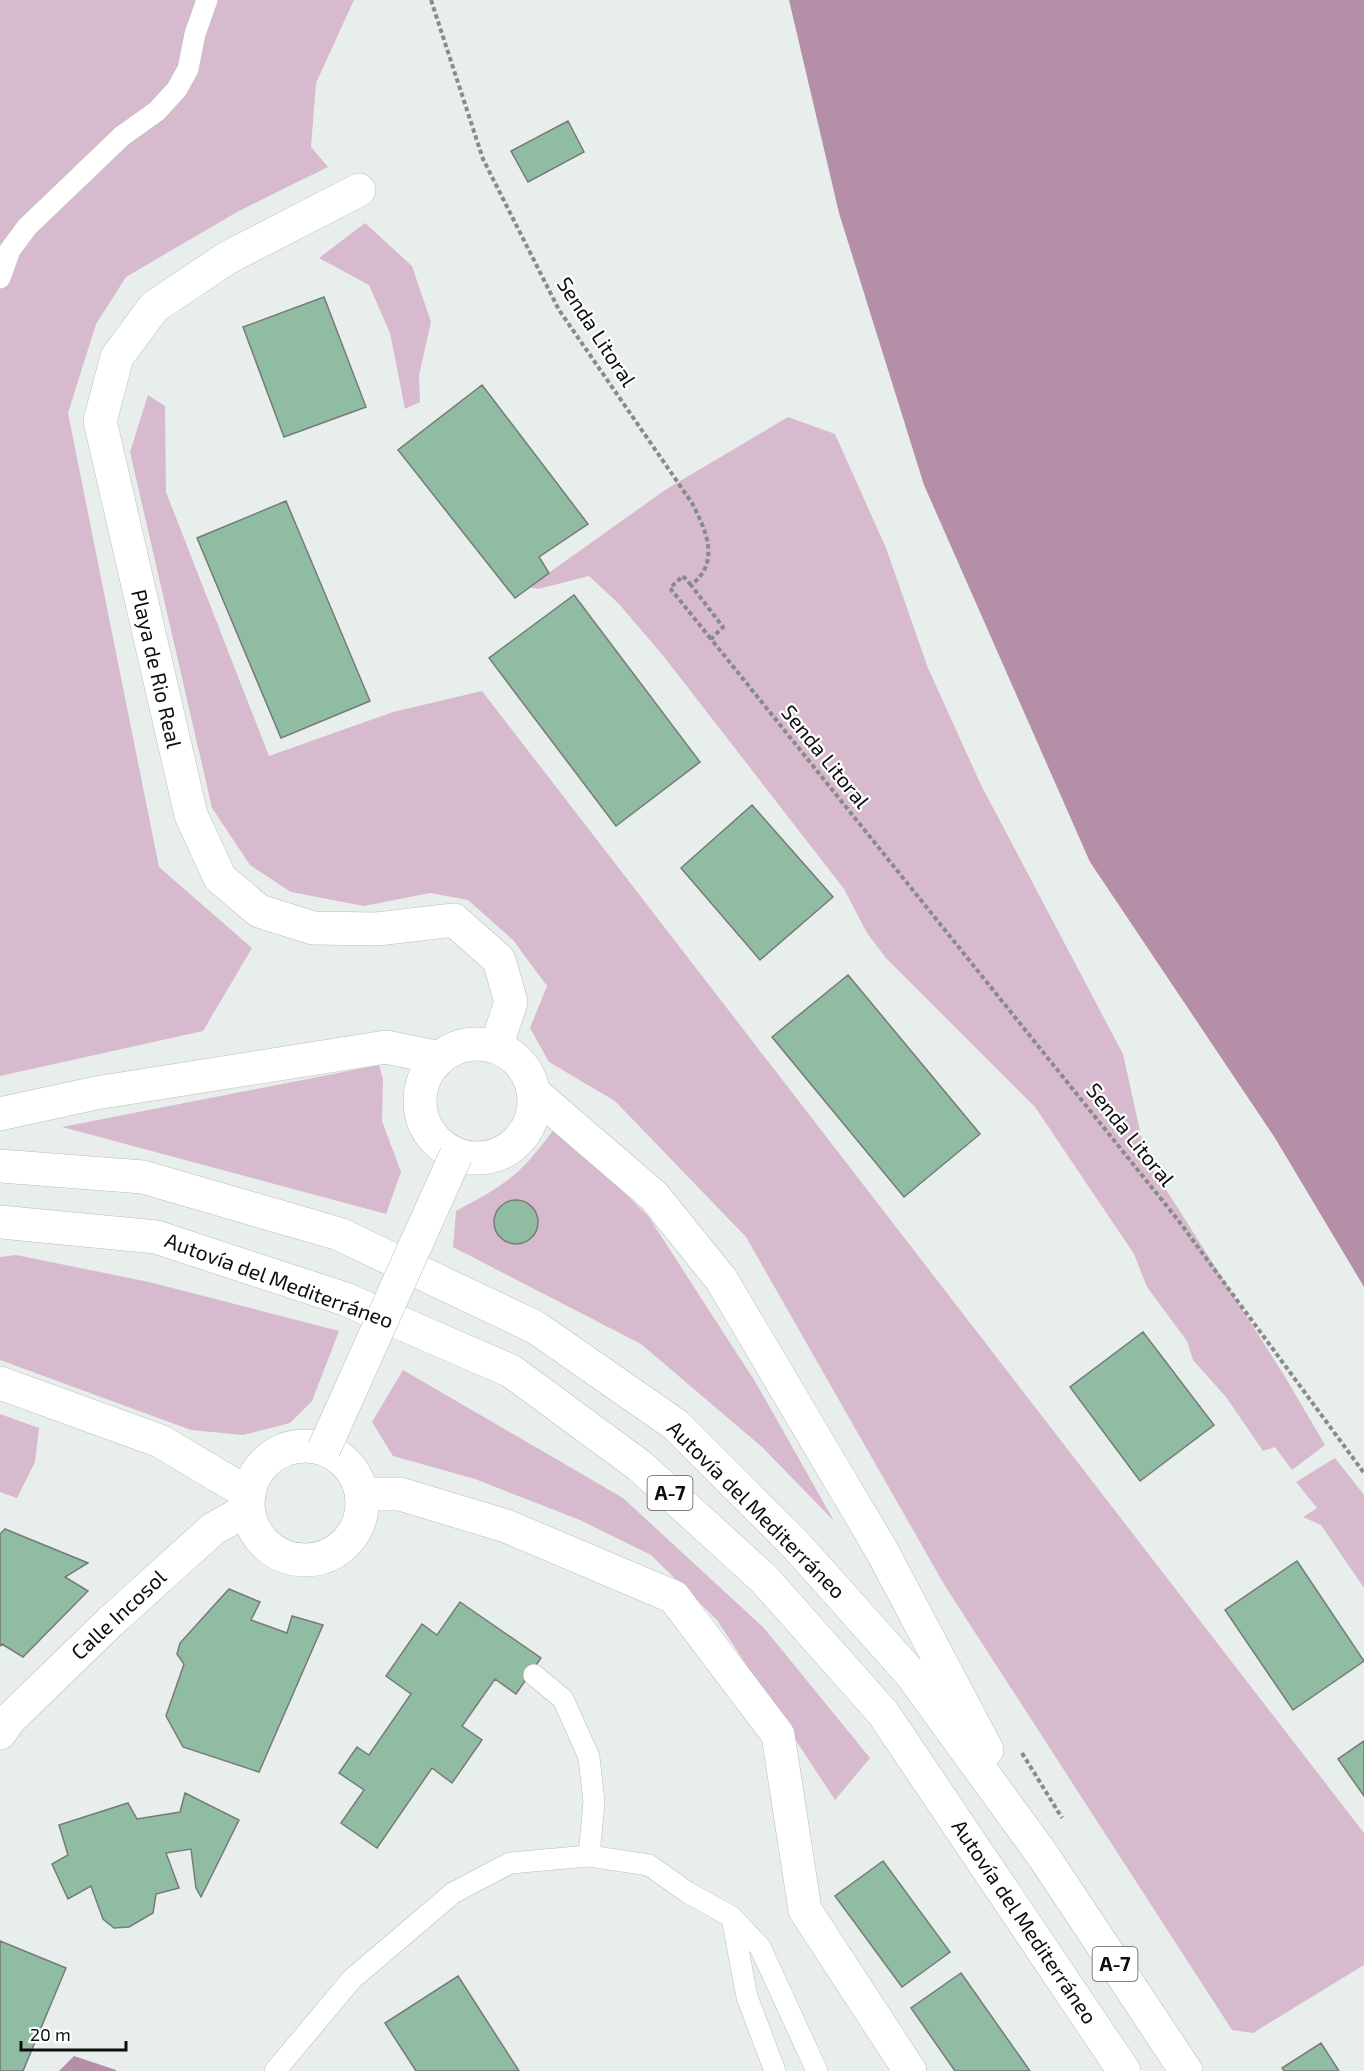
<svg xmlns="http://www.w3.org/2000/svg" width="1364" height="2071" font-family="'Exo 2',sans-serif">
<rect width="100%" height="100%" fill="#e8eeeb"/>
<!-- green -->
<path fill="#d8bace" d="M0 0H354L316 83 311 147 328 167 237 212 126 277 96 324 68 413 159 867 252 948 203 1031 0 1076Z
M365 223 412 266 431 322 419 375 420 402 405 409 390 333 369 285 319 258Z
M148 395 165 406 166 492 269 756 393 712 482 691 1364 1833V1965L1253 2033 1232 2030 945 1586 746 1237 615 1101 549 1062 530 1028 547 986 513 940 468 900 430 893 364 906 291 892 250 865 212 808 130 452Z
M788 417 835 434 886 548 928 668 981 785 1123 1054 1146 1158 1284 1375 1325 1445 1292 1470 1275 1447 1263 1451 1226 1397 1193 1360 1187 1341 1147 1287 1134 1254 1035 1107 886 958 867 933 844 889 665 658 619 604 589 576 538 589 529 587 665 490Z
M379 1065 383 1079 382 1121 401 1172 386 1214 62 1127Z
M556 1126 648 1216 756 1383 834 1521 762 1447 641 1344 453 1247 456 1211C507 1184 522 1174 556 1126Z
M16 1255 149 1282 339 1331 312 1401 290 1423 243 1435 191 1430 0 1360V1257Z
M403 1370 623 1498 764 1628 870 1758 835 1800 717 1620 651 1555 580 1520 475 1479 393 1456 372 1422Z
M0 1414 39 1428 35 1462 17 1498 0 1492Z
M1335 1458 1364 1495V1588L1321 1525 1303 1517 1317 1508 1296 1482Z"/>
<!-- water -->
<path fill="#b58ea8" d="M789 0H1364V1287L1275 1138 1090 862 924 485 839 213Z
M74 2056 116 2070V2071H59Z"/>
<!-- building -->
<path fill="#90bca3" stroke="#767b78" stroke-width="1.5" d="M568 121 584 152 528 182 511 151Z
M324 297 366 407 284 437 243 327Z
M482 385 588 524 539 557 549 573 515 598 398 450Z
M286 501 370 701 281 738 197 538Z
M574 595 700 762 616 826 489 658Z
M752 805 833 897 760 960 681 868Z
M848 975 980 1134 904 1197 772 1037Z
M494 1222a22 22 0 1 1 44 0a22 22 0 1 1-44 0Z
M1143 1332 1214 1425 1140 1481 1070 1387Z
M5 1529 88 1563 65 1577 88 1591 23 1657 2 1644 0 1646V1534Z
M1297 1561 1364 1661 1293 1710 1225 1610Z
M229 1589 260 1602 251 1620 287 1633 292 1616 323 1625 259 1772 183 1747 166 1716 184 1664 177 1654 180 1643Z
M460 1602 541 1658 516 1694 495 1679 462 1726 482 1740 452 1783 432 1768 377 1848 341 1823 364 1790 339 1773 357 1747 369 1755 411 1694 386 1676 422 1624 437 1635Z
M1364 1741V1796L1338 1759Z
M185 1793 239 1820 201 1897 196 1888 191 1849 166 1853 179 1888 156 1894 153 1913 129 1927 114 1928 103 1919 91 1886 68 1899 52 1864 68 1855 59 1825 128 1803 137 1819 180 1812Z
M883 1861 950 1952 902 1987 835 1896Z
M0 1941 66 1968 23 2071H0Z
M961 1973 1030 2071H955L911 2008Z
M458 1976 519 2071H416L385 2023Z
M1321 2043 1339 2071H1284L1282 2068Z"/>
<g fill="none" stroke-linecap="round" stroke-linejoin="round">
<!-- lane casing -->
<g stroke="#b8bebb" stroke-width="22">
<path id="lane" d="M0 278 10 250 27 227 122 136 157 111 177 89 188 69 195 34 207 0
M534 1675 563 1699 589 1757 594 1802 589 1856
M732 1918 747 1997 775 2071
M275 2071 352 1979 453 1893 510 1863 589 1856 649 1865 687 1892 732 1917 760 1947 817 2071"/>
</g>
<!-- street casing -->
<g stroke="#b8bebb" stroke-width="34">
<path id="street" d="M359 190 227 258 154 307 117 357 100 421 191 815 220 878 259 911 313 928 377 929 454 920 499 960 511 1002 496 1047
M420 1101a57 57 0 1 1 114 0a57 57 0 1 1-114 0Z
M248 1503a57 57 0 1 1 114 0a57 57 0 1 1-114 0Z
M362 1494H400L506 1526 674 1597 778 1735 805 1910 910 2071
M0 1733 10 1719 110 1622 213 1529 248 1509"/>
</g>
<!-- highway casing -->
<g stroke="#b8bebb" stroke-width="34">
<path id="highway" d="M533 1092 654 1196 721 1279 882 1551 987 1750
M0 1114 96 1093 386 1047 440 1058
M0 1166 143 1177 339 1234 535 1327 676 1425 795 1544 911 1674 1044 1857 1186 2071
M0 1222 156 1237 345 1299 511 1371 640 1466 764 1579 883 1713 1124 2071
M0 1383 160 1441 249 1494"/>
</g>
<!-- path -->
<path stroke="#878b89" stroke-width="4" stroke-dasharray="4.5 3" stroke-linecap="butt" d="M431 0 483 159 559 310 692 503C706 530 721 562 691 585L723 627 711 639 1178 1220 1364 1473
M691 585 683 576 670 588 711 639
M1022 1753 1062 1818"/>
<!-- lane -->
<use href="#lane" stroke="#fff" stroke-width="21"/>
<!-- street -->
<use href="#street" stroke="#fff" stroke-width="33"/>
<!-- highway -->
<use href="#highway" stroke="#fff" stroke-width="33"/>
<!-- street-bridge casing -->
<g stroke="#b8bebb" stroke-width="34" stroke-linecap="butt">
<path id="street-bridge" d="M324 1449 456 1155"/>
</g>
<!-- street-bridge -->
<use href="#street-bridge" stroke="#fff" stroke-width="33"/>
</g>
<g text-anchor="middle" stroke-width="4.5" stroke-linejoin="round" paint-order="stroke">
<!-- shield labels -->
<g fill="#fff" stroke="#565756" stroke-width="1.5">
<rect x="647.5" y="1476" width="45" height="34" rx="4.5"/>
<rect x="1092.5" y="1947" width="45" height="34" rx="4.5"/>
</g>
<g font-size="20" font-weight="bold" fill="#0d0f0e">
<text x="670" y="1500">A-7</text>
<text x="1115" y="1971">A-7</text>
</g>
<!-- street labels -->
<g font-size="21" fill="#0d0f0e" stroke="#fff">
<text transform="translate(596 332) rotate(57)" y="7">Senda Litoral</text>
<text transform="translate(156 669) rotate(77)" y="7">Playa de Rio Real</text>
<text transform="translate(825 757) rotate(51)" y="7">Senda Litoral</text>
<text transform="translate(1130 1135) rotate(51)" y="7">Senda Litoral</text>
<text transform="translate(279 1281) rotate(20)" y="7">Autovía del Mediterráneo</text>
<text transform="translate(756 1510) rotate(45)" y="7">Autovía del Mediterráneo</text>
<text transform="translate(119 1615) rotate(-43)" y="7">Calle Incosol</text>
<text transform="translate(1024 1922) rotate(56)" y="7">Autovía del Mediterráneo</text>
</g>
</g>
<!-- scale -->
<path d="M21 2041v9h105v-9" fill="none" stroke="#0d0f0e" stroke-width="3"/>
<text x="30" y="2041" font-size="18" fill="#0d0f0e" stroke="#ffffff" stroke-width="4.5" paint-order="stroke">20 m</text>
</svg>
